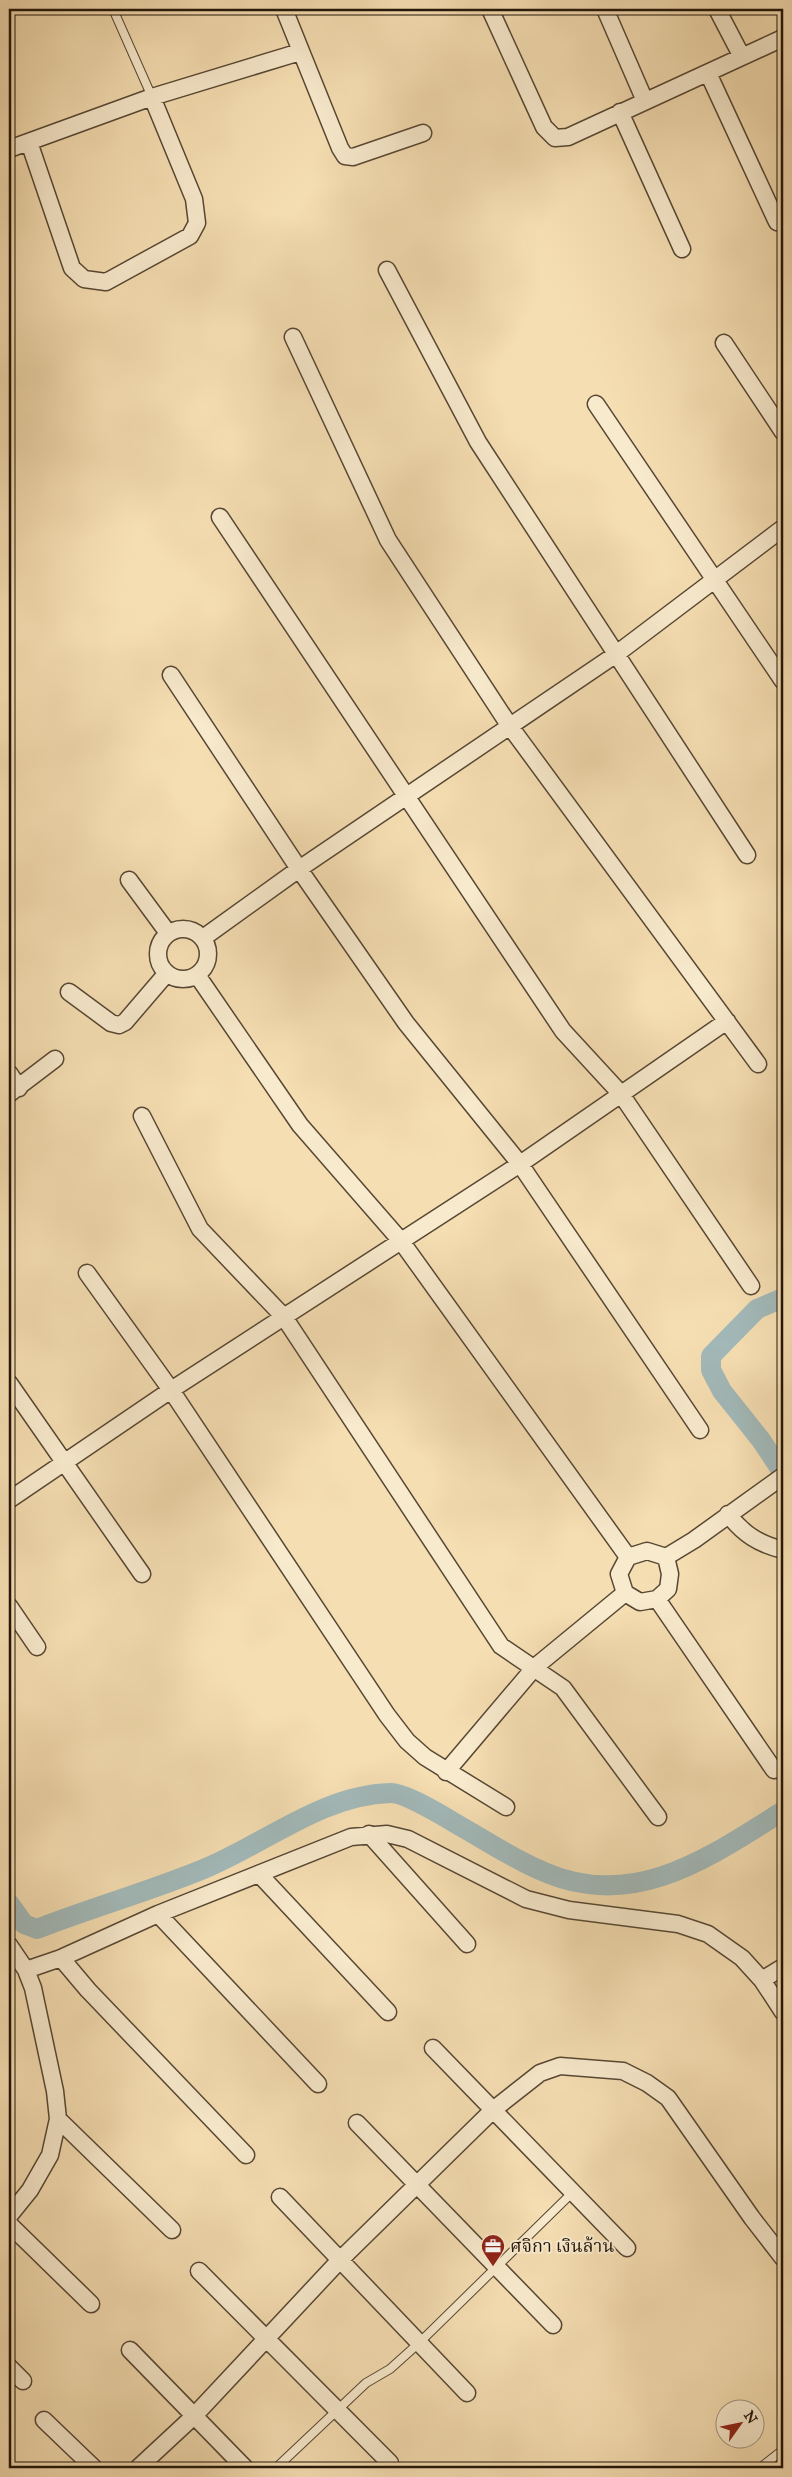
<svg xmlns="http://www.w3.org/2000/svg" width="792" height="2477" font-family="'IM FELL Great Primer','Noto Serif Thai',serif">
<rect width="100%" height="100%" fill="#f5deb2"/>
<filter id="stains"><feTurbulence type="fractalNoise" baseFrequency=".004" numOctaves="4"/><feColorMatrix values="0 0 0 0 .2 0 0 0 0 .09 0 0 0 0 .02 0 0 0 .5 -.17"/></filter>
<radialGradient id="worn" r=".72"><stop offset=".6" stop-color="#630" stop-opacity="0"/><stop offset="1" stop-color="#630" stop-opacity=".3"/></radialGradient>
<g fill="none" stroke-linecap="round" stroke-linejoin="round">
<!-- canal -->
<path stroke="#a2b9b9" stroke-width="20" d="M783 1298 757 1309 711 1356V1370L722 1391 761 1440 783 1473
M9 1903 24 1924 37 1929C93 1907 151 1891 206 1868 266 1843 322 1795 390 1793 406 1792 451 1821 467 1830 491 1844 516 1860 542 1871 633 1912 708 1858 783 1811"/>
<!-- lane casing -->
<g stroke="#574734" stroke-width="10">
<path id="lane" d="M113 9 152 97
M276 2468 366 2383 390 2369 419 2343 573 2192
M760 2468 783 2450"/>
</g>
<!-- street casing -->
<g stroke="#574734" stroke-width="19">
<path id="street" d="M284 9 340 148 345 156 353 157 423 133
M490 9 544 127 555 138 568 137 783 38
M605 9 645 101
M717 9 741 55
M708 73 777 222
M620 112 682 249
M29 142 72 268 84 279 106 282 190 236 197 223 194 199 152 97
M9 149 152 97 300 52
M387 270 478 442 747 855
M293 337 388 540 509 725 758 1064
M724 343 783 432
M596 404 783 681
M220 517 563 1031 621 1094 751 1286
M171 675 299 869 406 1023 520 1164 700 1430
M129 880 168 933
M158 954a25 25 0 1 1 50 0a25 25 0 1 1-50 0Z
M203 938 299 869 615 655 783 528
M197 975 300 1125 401 1241 628 1557
M69 992 111 1023 119 1025 125 1022 167 973
M9 1073 19 1088
M9 1094 55 1059
M142 1116 200 1229 284 1317 501 1646 563 1688 658 1817
M87 1273 171 1390 387 1715 407 1741 425 1757 506 1807
M9 1383 142 1574
M9 1500 171 1390 520 1164 727 1021
M728 1514C743 1534 759 1544 783 1550
M647 1551 666 1557 670 1574 668 1589 657 1599 640 1602 625 1593 619 1574 628 1557Z
M666 1557 694 1540 783 1476
M657 1599 774 1770
M9 1606 37 1647
M446 1772 535 1667 625 1593
M369 1834 467 1944
M259 1874 388 2012
M158 1914 318 2084
M9 1945 26 1970 33 1988 55 2091 58 2119 50 2155 30 2190 9 2216
M61 1958 88 1990 246 2155
M26 1970 61 1958 158 1914 351 1837 387 1834 408 1839 526 1899 569 1910 678 1924 708 1934 742 1958 762 1980 783 2012
M762 1980 783 1967
M433 2048 627 2248
M58 2119 172 2230
M357 2123 553 2325
M280 2197 467 2393
M9 2224 91 2304
M199 2271 390 2463
M130 2350 245 2468
M9 2367 23 2381
M44 2420 94 2468
M138 2468 194 2416 339 2261 493 2110 540 2073 560 2066 623 2071 647 2083 668 2098 752 2218 783 2258"/>
</g>
<!-- lane -->
<use href="#lane" stroke="#f8eacd" stroke-width="8"/>
<!-- street -->
<use href="#street" stroke="#f8eacd" stroke-width="16"/>
</g>
<!-- icons -->
<defs>
<g id="office-pin" transform="scale(1.25)"><path d="M0 17L-7.5 6A9.5 9.5 0 1 1 7.5 6Z" fill="#8f2418" stroke="#f8eacd"/><path d="M-6-3h4V-5.5h4V-3h4V5H-6ZM-1-4.5V-3h2v-1.5ZM-6 0V1H6V0Z" fill="#fff"/></g>
</defs>
<g fill-rule="evenodd">
<use href="#office-pin" x="493" y="2246"/>
</g>
<g text-anchor="middle" stroke-width="4" stroke-linejoin="round" paint-order="stroke">
<!-- poi labels -->
<g font-size="18" fill="#22150a" stroke="#f8eacd" text-anchor="start">
<text x="510" y="2252">ศจิกา เงินล้าน</text>
</g>
</g>
<!-- margin -->
<rect width="792" height="2477" fill="none" stroke="#f5deb2" stroke-width="30"/>
<rect x="10" y="10" width="772" height="2457" fill="none" stroke="#22150a" stroke-width="2.5"/>
<rect x="15" y="15" width="762" height="2447" fill="none" stroke="#22150a"/>
<!-- north arrow -->
<g transform="translate(740 2424) rotate(57)"><circle r="24" fill="#f8eacd" stroke="#a2957f"/>
<path d="M0-4L9 19L0 12L-9 19Z" fill="#8f2418"/>
<text y="-8" font-size="14" font-weight="bold" text-anchor="middle" fill="#22150a">N</text>
</g>
<rect width="100%" height="100%" filter="url(#stains)"/>
<rect width="100%" height="100%" fill="url(#worn)"/>
</svg>
